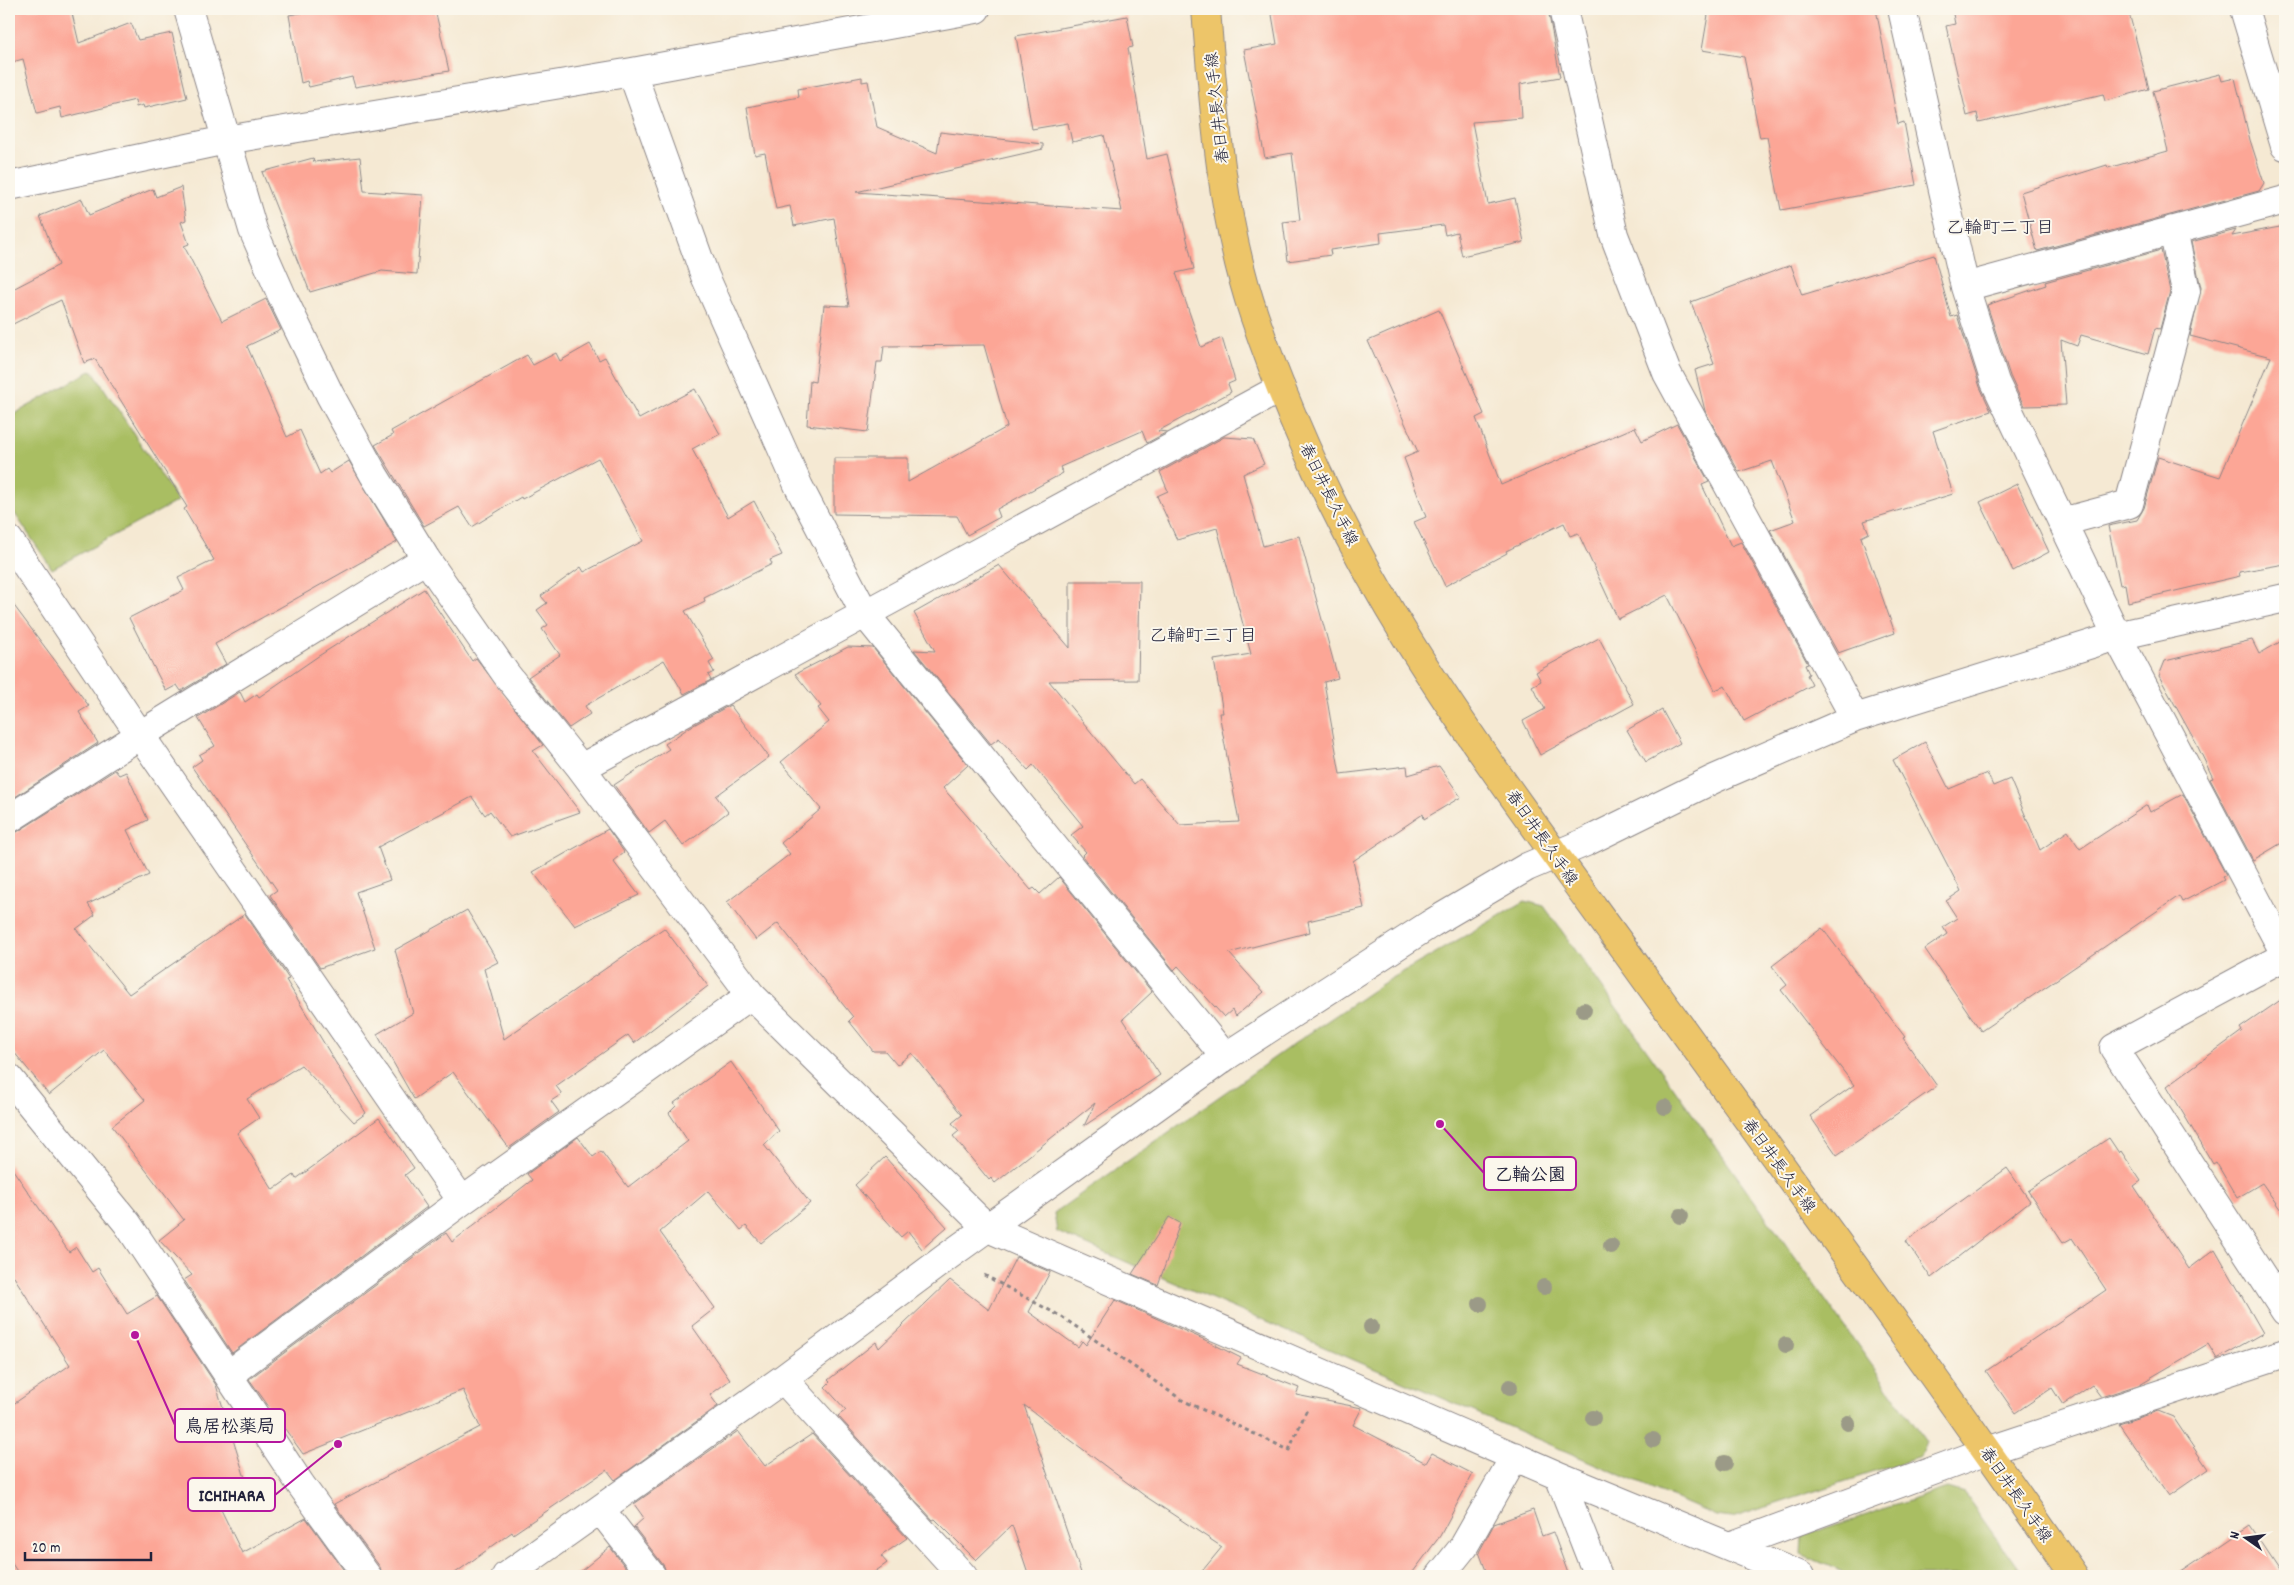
<svg xmlns="http://www.w3.org/2000/svg" width="2294" height="1585" font-family="Dekko,'Klee One',sans-serif">
<rect width="100%" height="100%" fill="#fbf7ec"/>
<filter id="ink" filterUnits="userSpaceOnUse"><feTurbulence type="fractalNoise" baseFrequency=".02" numOctaves="2"/><feDisplacementMap in="SourceGraphic" scale="10" xChannelSelector="R" yChannelSelector="G"/><feConvolveMatrix kernelMatrix="1 2 1 2 8 2 1 2 1" color-interpolation-filters="sRGB"/></filter>
<filter id="wash" filterUnits="userSpaceOnUse"><feTurbulence type="fractalNoise" baseFrequency=".0096" numOctaves="4" result="noise"/><feDisplacementMap in="SourceGraphic" scale="20" xChannelSelector="R" yChannelSelector="G"/><feGaussianBlur stdDeviation="1.12" result="paint"/><feColorMatrix in="noise" values="0 0 0 0 0 0 0 0 0 0 0 0 0 0 0 0 0 1.4 0 .05"/><feComposite in="paint" operator="in"/></filter>
<g filter="url(#wash)">
<rect width="100%" height="100%" fill="#f5e9d3"/>
<!-- green -->
<path fill="#a9be62" stroke="#66704e" d="M92 370 178 501 52 569 9 505V417Z
M1525 901 1544 906 1926 1441 1920 1457 1732 1518 1716 1516 1057 1232 1054 1213 1305 1036 1382 984Z
M1947 1488 1964 1493 2023 1576H1852L1801 1554 1802 1536Z"/>
<g id="blocks">
<!-- building -->
<path fill="#fca696" d="M9 9H71L79 43 131 23 138 40 172 33 187 98 144 108 143 105 136 107 135 100 62 118 60 107 37 113 23 59 9 63Z
M323 9H435L449 71 355 87 352 77 309 87 307 81 301 83 289 15Z
M1271 9H1548L1560 77 1520 84 1522 118 1472 122 1488 204 1515 198 1524 242 1462 256 1457 232 1445 235 1443 225 1380 233 1381 243 1330 250 1331 255 1288 261 1283 222 1300 220 1292 153 1265 158 1244 50 1277 44Z
M1709 9H1876L1898 124 1904 122 1916 185 1781 210 1767 137 1760 138 1744 57 1702 50Z
M1952 9H2128L2149 89 2105 101 2103 94 1979 123 1977 113 1967 116 1946 26 1955 24Z
M1127 16 1133 47 1128 48 1147 159 1167 154 1194 269 1176 273 1201 347 1222 338 1235 381 1228 384 1231 392 1158 431 1167 432 1147 443 1142 431 1060 467 1063 473 997 509 1000 517 967 535 957 516 834 514V458H908V482L1007 427 984 345 884 346 882 362H877L868 432 807 425 810 381 815 382 824 305 849 306 834 218 794 226 790 206 776 209 765 153 755 155 747 107 799 97 798 89 862 77V82L868 81 877 127 937 153 940 132 1043 144V149L856 192 1122 211 1104 135 1072 142 1068 123 1032 129 1016 36Z
M2220 74 2222 81 2235 78 2250 140 2264 183 2259 191 2037 251 2021 192 2107 165 2108 168 2168 151 2153 91Z
M360 157 364 191 423 195 417 274 382 271 310 292 262 172 313 158 314 162Z
M181 187 186 220 181 222 189 244 184 246 222 321 266 299 281 330 247 346 287 437 300 430 320 474 327 469 330 473 349 461 397 542 215 644 226 664 181 691 177 685 166 691 129 618 184 590 178 578 214 560 184 509 187 507 95 359 84 363 61 300 9 326V291L59 265 40 216 82 199 89 215 153 189 156 197Z
M2285 226V564L2239 572 2240 576 2128 602 2125 584 2120 585 2108 526 2137 520 2144 508 2158 457 2220 477 2271 357 2190 336 2201 288 2191 242 2236 230 2232 236Z
M2161 250 2170 291 2160 329 2155 328 2148 354 2081 335 2077 346 2061 340 2066 405 2024 406 2010 376 1987 305 2046 285 2045 282Z
M1934 255 1951 317 1957 315 1980 387 1991 411 1933 431 1953 494 1864 521 1869 533 1861 537 1895 633 1838 653 1770 530 1795 521 1772 461 1739 472 1705 411 1695 370 1714 364 1691 302 1791 265 1802 295Z
M1439 310 1484 414 1476 418 1501 485 1635 427 1642 441 1677 424 1709 482 1702 485 1731 546 1741 542 1808 664 1805 665 1809 674 1807 675 1812 685 1744 721 1725 686 1715 690 1667 595 1618 619 1578 533 1570 536 1564 523 1506 551 1507 553 1445 586 1414 522 1426 517 1404 458 1418 452 1368 341Z
M590 344 599 360 605 357 639 419 695 389 720 434 692 449 728 517 754 501 782 555 770 560 772 564 704 598 705 601 685 611 714 660 709 663 714 672 708 675 711 680 684 694 664 660 585 706 590 714 569 728 528 677 560 655 542 629 548 625 537 610 547 603 541 596 581 567 584 572 643 541 598 458 522 499 521 497 472 527 459 507 424 526 375 445 393 435 391 431 527 355 533 365 556 353 560 361Z
M1224 437 1253 439 1264 464 1243 474 1263 546 1299 536 1338 678 1324 682 1340 774 1407 766 1408 775 1439 766 1461 797 1424 819 1423 814 1353 861 1364 908 1308 921 1310 932 1229 953 1264 992 1236 1016 1232 1010 1224 1017 1178 966 1174 970 1082 856 1086 852 1071 835 1083 826 1033 765 1028 770 999 738 991 744 914 650 935 651 914 613 999 565 1070 648V581H1140L1138 680 1049 681 1134 784 1140 779 1180 825 1239 822 1219 713H1223L1214 660 1251 654 1217 528 1177 540 1157 496 1168 491 1160 472Z
M2017 484 2049 552 2013 571 1980 502Z
M424 589 472 661 476 658 543 745 533 751 580 812 510 837 490 811 485 815 472 797 378 847 390 880 356 892 375 948 320 968 270 895 277 890 192 767 202 760 199 755 215 746 198 718 240 692 245 702 257 694 259 697 317 657Z
M9 599 89 706 79 712 98 743 9 801Z
M1599 638 1634 704 1540 755 1523 721 1545 709 1532 686 1541 681 1536 672Z
M2285 639V841L2253 860 2210 779 2213 778 2196 743 2159 676 2165 661 2252 640 2259 654Z
M848 647 873 648 968 765 943 788 1031 890 1034 888 1040 894 1059 877 1152 992 1123 1019 1160 1075 1084 1126 1095 1103 995 1183 991 1178 989 1180 953 1136 959 1131 952 1123 962 1115 912 1053 897 1065 885 1051H873L849 1021 853 1017 778 923 756 940 727 902 790 854 781 843 821 809 781 762 829 722 818 708 821 706 795 674Z
M730 705 769 757 716 796 728 812 683 846 665 821 649 833 614 785 669 749 665 744 690 727Z
M1662 710 1680 743 1646 762 1627 730Z
M1925 742 1949 789 1987 773 1993 786 2010 779 2040 850 2068 831 2080 849 2147 805 2150 812 2183 794 2226 875 2222 877 2224 880 2182 902 2179 896 1981 1031 1925 949 1947 934 1943 927 1957 918 1946 901 1961 891 1893 760Z
M115 770 119 775 126 772 148 820 127 830 149 875 88 904 95 915 76 929 129 994 245 914 289 979 286 980 366 1113 354 1122 301 1065 247 1099 259 1118 237 1133 273 1190 294 1175 296 1179 379 1118 414 1168 405 1175 427 1207 232 1353 184 1280 192 1275 159 1240 184 1220 112 1126 145 1100 104 1050 49 1095 9 1046V834L17 832Z
M608 829 624 852 613 861 639 895 575 926 533 872Z
M467 910 498 962 484 969 504 1039 664 928 708 986 634 1043 628 1035 556 1086 562 1094 551 1101 559 1112 509 1148 453 1072 414 1099 377 1034 413 1013 395 950Z
M1822 928 1905 1037 1903 1038 1937 1086 1837 1155 1810 1116 1854 1085 1781 990 1787 985 1772 966Z
M2285 997V1216L2262 1183 2237 1198 2216 1162 2213 1164 2167 1086 2242 1031 2240 1028Z
M731 1062 779 1131 764 1145 810 1203 761 1243 746 1226 741 1230 708 1191 660 1232 715 1308 692 1326 730 1380 710 1395 718 1406 615 1480 607 1470 513 1534 512 1532 451 1576H382L380 1567 334 1504 480 1427 463 1390 303 1454 249 1379 446 1233 452 1242 532 1180 527 1174 578 1137 593 1157 601 1151 628 1187 688 1141 669 1113 676 1106 674 1103Z
M2109 1138 2119 1153 2121 1151 2141 1181 2134 1186 2189 1269 2215 1249 2263 1333 2217 1359 2208 1344 2138 1385 2101 1397 2092 1385 2063 1405 2052 1388 2015 1413 1986 1371 2106 1290 2072 1238 2063 1243 2028 1191Z
M885 1157 947 1227 922 1249 908 1231 901 1237 855 1185Z
M9 1164 69 1252 76 1247 92 1272 98 1268 127 1314 157 1296 216 1385 245 1478 212 1491 242 1553 306 1518 348 1576H20L9 1559V1407L70 1365 9 1269Z
M2007 1168 2030 1201 1931 1278 1906 1241Z
M1169 1217 1180 1223 1158 1285 1132 1274Z
M1016 1257 1050 1272 1029 1312 1078 1347 1082 1341 1086 1345 1115 1300 1203 1339 1241 1358 1237 1364 1299 1388 1296 1395 1362 1408 1353 1425 1426 1463 1432 1453 1473 1474 1440 1536 1410 1576H1198L1222 1547 1145 1496 1024 1405 1082 1576H1029L1012 1525 976 1560 935 1519 933 1520 838 1416 846 1410 825 1387 830 1382 828 1380 876 1342 879 1348 950 1280 989 1310Z
M2158 1411 2173 1417 2208 1469 2169 1496 2119 1424Z
M738 1431 765 1466 812 1434 907 1538 881 1556 887 1563 869 1576H667L664 1566 634 1527 644 1518 634 1504Z
M1533 1510 1542 1536 1553 1532 1569 1576H1488L1479 1552 1494 1524Z
M2249 1525 2283 1576H2174Z
M610 1547 632 1576H575Z"/>
</g>
</g>
<g filter="url(#ink)">
<use href="#blocks" fill-opacity="0" stroke="#8c8687" stroke-width="1"/>
<g fill="none" stroke-linecap="round" stroke-linejoin="round">
<!-- minor casing -->
<g stroke="#8c8687" stroke-width="30">
<path id="minor" d="M188 9 253 230 282 296 330 395 374 475 426 559 506 674 581 768 751 995 974 1215 988 1228 1559 1476 1801 1576
M1563 9 1614 235 1667 373 1855 718
M1902 9 1965 287 1995 382 2117 636 2285 954
M2244 9 2285 146
M632 72 705 276 799 487 865 614 1225 1057
M9 186 226 140 632 72 976 9
M1965 287 2285 200
M2062 522 2129 504 2186 291 2173 230
M9 540 140 735 462 1201
M581 768 1281 388
M9 819 140 735 426 559
M2285 956 2114 1048 2285 1311
M9 1078 127 1223 301 1485 367 1576
M228 1375 462 1201 751 995
M783 1379 963 1576
M1559 1476 1598 1576
M600 1509 652 1576
M1730 1546 1987 1451 2285 1353
M506 1576 783 1379 948 1256 1225 1057 1432 923 1527 867 1586 842 1714 779 1855 718 2117 636 2285 598
M1440 1576 1464 1546 1515 1456"/>
</g>
<!-- primary casing -->
<g stroke="#8c8687" stroke-width="30">
<path id="primary" d="M1206 9C1214 111 1221 217 1254 315 1293 430 1347 542 1411 645 1482 758 1564 866 1642 974 1787 1174 1934 1373 2074 1576"/>
</g>
<!-- path -->
<path stroke="#8c8687" stroke-width="3" stroke-dasharray="4 4" stroke-linecap="butt" d="M984 1275 1062 1317 1182 1400 1289 1450 1308 1407"/>
<!-- minor -->
<use href="#minor" stroke="#fff" stroke-width="28"/>
<!-- primary -->
<use href="#primary" stroke="#edc569" stroke-width="28"/>
</g>
<!-- trees -->
<g fill="#9b9a87">
<circle cx="1584" cy="1010" r="8"/>
<circle cx="1665" cy="1107" r="8"/>
<circle cx="1681" cy="1216" r="8"/>
<circle cx="1611" cy="1246" r="8"/>
<circle cx="1544" cy="1287" r="8"/>
<circle cx="1480" cy="1304" r="8"/>
<circle cx="1371" cy="1327" r="8"/>
<circle cx="1786" cy="1345" r="8"/>
<circle cx="1510" cy="1387" r="8"/>
<circle cx="1593" cy="1418" r="8"/>
<circle cx="1848" cy="1423" r="8"/>
<circle cx="1653" cy="1440" r="8"/>
<circle cx="1725" cy="1463" r="8"/>
</g>
</g>
<g text-anchor="middle" stroke-width="4" stroke-linejoin="round" paint-order="stroke">
<!-- street labels -->
<g font-size="16" fill="#22223b" stroke="#fbf7ec">
<text transform="translate(1216 108) rotate(-96)" y="6">春日井長久手線</text>
<text transform="translate(1330 494) rotate(64)" y="6">春日井長久手線</text>
<text transform="translate(1543 837) rotate(55)" y="6">春日井長久手線</text>
<text transform="translate(1780 1165) rotate(54)" y="6">春日井長久手線</text>
<text transform="translate(2017 1494) rotate(55)" y="6">春日井長久手線</text>
</g>
<!-- neighbourhood labels -->
<g font-size="18" fill="#22223b" stroke="#fbf7ec">
<text x="2000" y="233">乙輪町二丁目</text>
<text x="1203" y="641">乙輪町三丁目</text>
</g>
</g>
<!-- callouts -->
<path fill="none" stroke="#b5179e" stroke-width="2" d="M1440 1124L1484 1173M135 1335L175 1425M338 1444L275 1495"/>
<g fill="#b5179e" stroke="#fbf7ec" stroke-width="2">
<circle cx="1440" cy="1124" r="5"/>
<circle cx="135" cy="1335" r="5"/>
<circle cx="338" cy="1444" r="5"/>
</g>
<g fill="#fbf7ec" stroke="#b5179e" stroke-width="2">
<rect x="1484" y="1157" width="92" height="33" rx="5"/>
<rect x="175" y="1409" width="110" height="33" rx="5"/>
<rect x="188" y="1478" width="87" height="33" rx="5"/>
</g>
<g font-size="18" text-anchor="middle" font-weight="bold" fill="#22223b">
<text x="1530" y="1180">乙輪公園</text>
<text x="230" y="1432">鳥居松薬局</text>
<text x="232" y="1501">ICHIHARA</text>
</g>
<!-- margin -->
<rect width="2294" height="1585" fill="none" stroke="#fbf7ec" stroke-width="30"/>
<!-- north arrow -->
<g transform="translate(2246 1538) rotate(284)" stroke="#fbf7ec" stroke-width="4" paint-order="stroke">
<path d="M0-4L9 19L0 12L-9 19Z" fill="#22223b"/>
<text y="-8" font-size="14" font-weight="bold" text-anchor="middle" fill="#22223b">N</text>
</g>
<!-- scale -->
<path d="M25 1552v8h126v-8" fill="none" stroke="#22223b" stroke-width="2.5"/>
<text x="32" y="1552" font-size="15" fill="#22223b" stroke="#fbf7ec" stroke-width="4" paint-order="stroke">20 m</text>
</svg>
